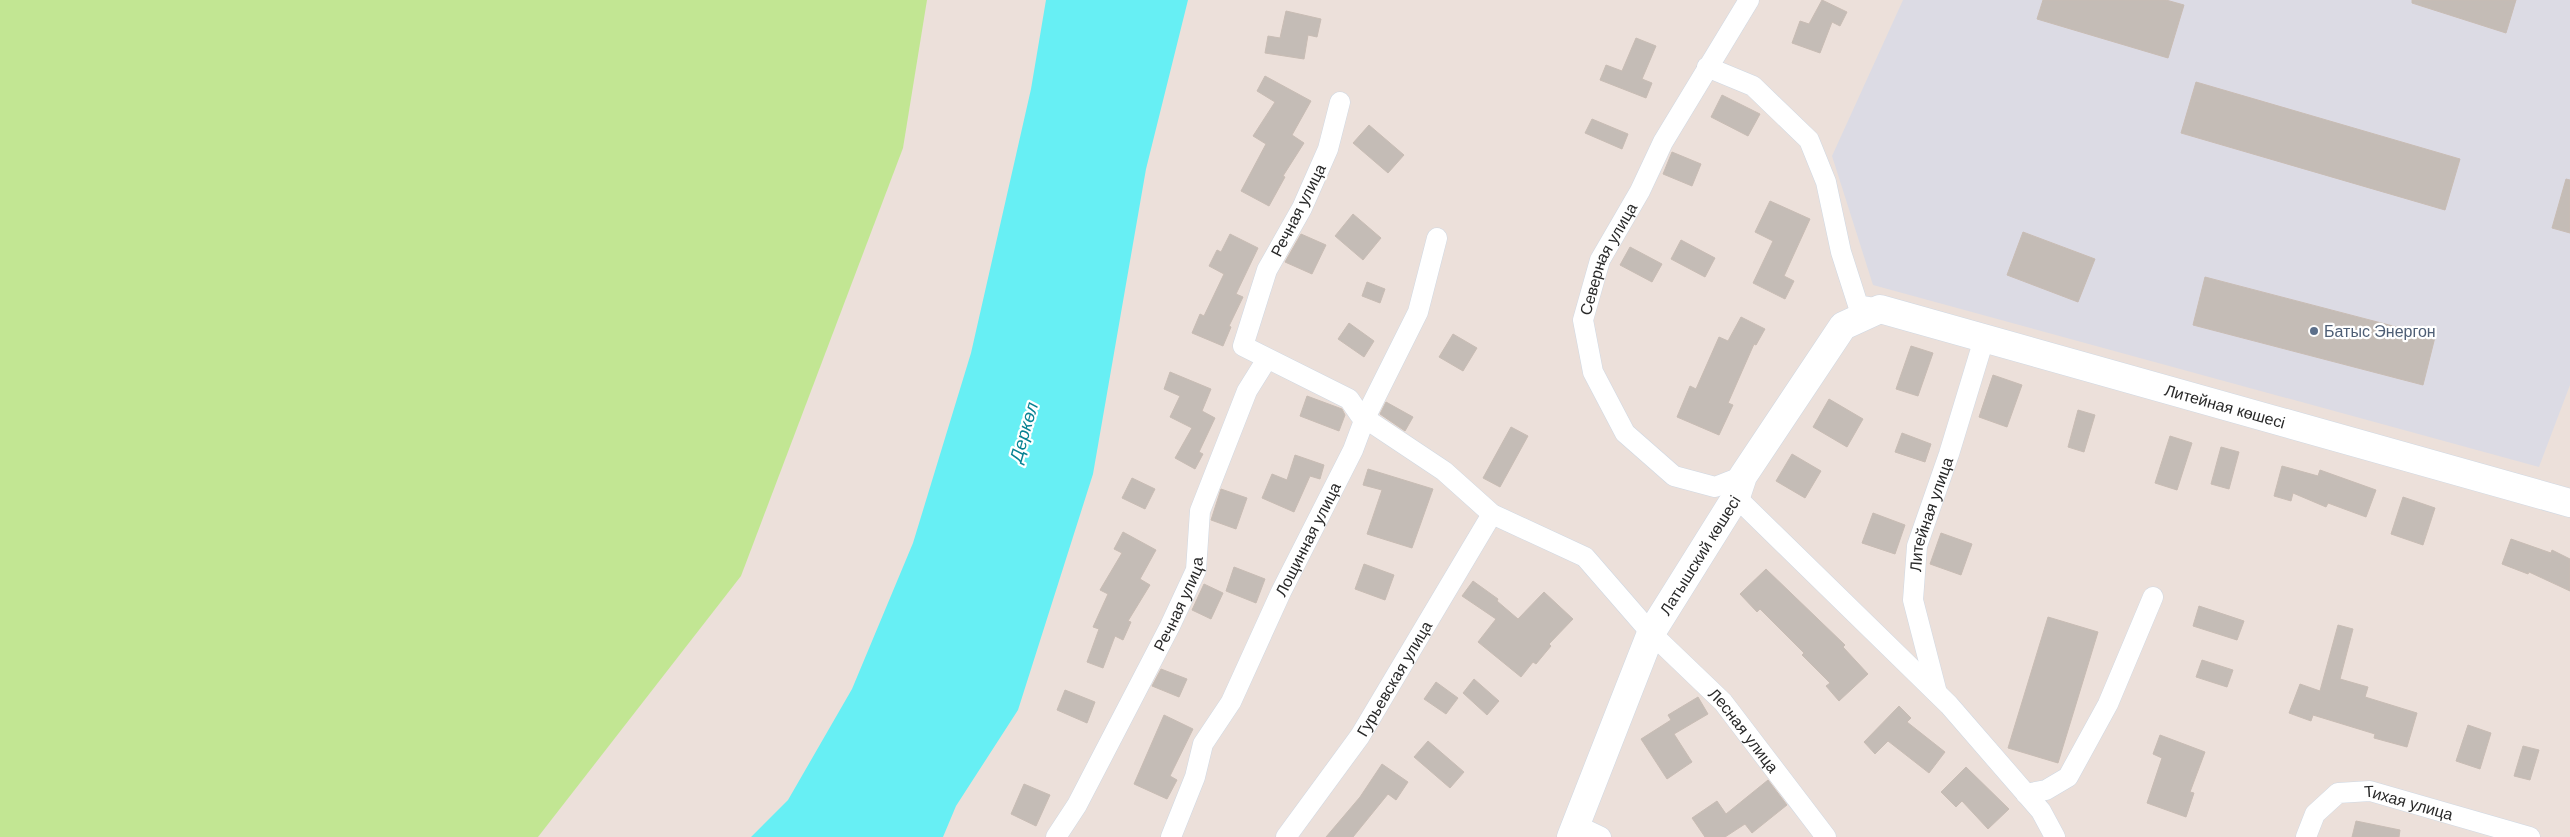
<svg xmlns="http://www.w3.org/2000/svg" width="2570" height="837" font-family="Arial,sans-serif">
<rect width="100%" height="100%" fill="#ece0da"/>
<!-- industrial -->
<path fill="#dcdbe4" d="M1903 0H2570V385L2539 467 1873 285 1832 156Z"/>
<!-- green -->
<path fill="#c2e693" d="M0 0H927L903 148 741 576 538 837H0Z"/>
<!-- water -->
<path fill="#67eff4" d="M1046 0H1188L1146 169 1093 474 1018 710 956 806 943 837H751L788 800 852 689 913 543 971 353 1031 89Z"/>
<!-- building -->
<path fill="#c4bcb6" stroke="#c8bcb4" d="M1822 0 1847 12 1840 26 1832 22 1820 53 1792 43 1800 21 1809 24Z
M2043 0H2166L2184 5 2168 58 2037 19Z
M2412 0H2516L2506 33 2412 3Z
M1286 11 1321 19 1317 37 1308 35 1304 59 1265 53 1268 36 1280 38Z
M1636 38 1656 46 1642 79 1652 83 1646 98 1600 80 1606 65 1622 71Z
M1265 76 1311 101 1292 135 1304 143 1283 176 1285 177 1269 206 1241 191 1266 144 1253 136 1275 102 1257 91Z
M2196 82 2460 159 2445 210 2181 133Z
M1722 95 1760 114 1748 136 1711 117Z
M1592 119 1628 134 1622 149 1585 133Z
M1369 125 1404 155 1388 173 1353 143Z
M1672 152 1701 164 1692 186 1663 174Z
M2566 179 2570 180V233L2552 228Z
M1770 201 1810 219 1784 276 1794 281 1785 299 1753 283 1773 241 1755 232Z
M1353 214 1381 238 1363 260 1335 236Z
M2023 232 2095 259 2078 302 2007 275Z
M1230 234 1258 248 1236 294 1243 297 1229 326 1231 327 1223 346 1192 333 1200 314 1204 316 1224 274 1209 266 1217 250 1221 252Z
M1301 234 1326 245 1312 274 1285 262Z
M1681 240 1715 258 1705 277 1671 259Z
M1630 247 1662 264 1652 282 1620 265Z
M2205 277 2435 337 2423 385 2193 325Z
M1367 282 1385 289 1380 303 1362 296Z
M1741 317 1765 329 1756 345 1754 344 1728 403 1733 405 1719 435 1677 417 1690 386 1696 389 1719 337 1728 341Z
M1349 323 1374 341 1364 357 1338 339Z
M1453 334 1477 348 1463 371 1439 357Z
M1911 346 1933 353 1918 396 1896 389Z
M1170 372 1211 389 1202 411 1215 418 1199 452 1203 454 1195 469 1175 458 1192 428 1170 417 1180 396 1164 389Z
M1993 375 2022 385 2007 427 1979 417Z
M1307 396 1342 409 1345 415 1339 431 1300 416Z
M1829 399 1863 419 1847 447 1813 427Z
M1386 402 1413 417 1405 431 1380 414Z
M2078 410 2095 415 2084 452 2068 447Z
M1511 427 1528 436 1500 487 1483 478Z
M1902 433 1931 444 1925 462 1895 452Z
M2170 436 2192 443 2177 490 2155 483Z
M2221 447 2239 452 2229 489 2211 484Z
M1792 454 1821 471 1805 498 1776 481Z
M1295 455 1324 465 1320 479 1310 476 1294 512 1262 498 1272 474 1287 480Z
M2282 466 2318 476 2320 470 2376 490 2366 517 2328 503 2326 507 2293 493 2291 501 2274 496Z
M1368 469 1433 489 1412 548 1367 534 1382 490 1363 485Z
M1132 478 1155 489 1145 509 1122 498Z
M1221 489 1247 498 1236 529 1211 520Z
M2403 497 2435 508 2423 545 2391 534Z
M1873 513 1905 525 1895 554 1862 543Z
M1123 532 1156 550 1140 579 1150 585 1128 621 1131 622 1123 640 1115 636 1103 668 1087 662 1099 629 1093 627 1108 594 1100 590 1122 553 1114 549Z
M1941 533 1972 544 1961 575 1930 564Z
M2511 539 2551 553 2552 550 2570 559V591L2529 572 2528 574 2502 564Z
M1364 564 1394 575 1385 600 1355 589Z
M1234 567 1265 579 1256 603 1226 591Z
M1766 569 1845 645 1843 647 1868 674 1839 701 1826 686 1830 683 1802 655 1804 653 1760 609 1757 612 1740 594Z
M1473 581 1498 599 1497 601 1518 619 1544 592 1573 619 1549 644 1551 646 1536 664 1533 662 1521 677 1478 642 1496 619 1462 596Z
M1204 584 1223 593 1211 619 1192 610Z
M2199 606 2244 621 2237 640 2193 626Z
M2048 617 2098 632 2058 763 2008 748Z
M2338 625 2353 629 2340 679 2368 687 2365 697 2417 713 2407 747 2374 738 2375 734 2313 715 2311 721 2289 713 2300 684 2320 691Z
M2202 660 2233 670 2227 687 2196 677Z
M1161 669 1187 679 1179 697 1152 686Z
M1474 679 1499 701 1487 715 1463 693Z
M1436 682 1458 698 1446 714 1424 699Z
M1065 690 1095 702 1087 723 1057 710Z
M1698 697 1708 714 1674 734 1692 762 1667 779 1641 739 1671 720 1668 715Z
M1899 706 1911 718 1907 722 1945 752 1929 773 1888 741 1875 754 1864 742Z
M1164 715 1193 729 1170 776 1177 780 1167 799 1134 784Z
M2468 725 2491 733 2480 769 2456 761Z
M2160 735 2205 752 2190 792 2194 793 2186 817 2147 803 2162 758 2153 754Z
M1428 741 1464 772 1450 788 1414 757Z
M2523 746 2539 750 2530 780 2514 776Z
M1382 764 1408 782 1396 800 1388 794 1353 837H1326L1360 797Z
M1966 767 2009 809 1988 829 1962 801 1956 807 1941 792Z
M1768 780 1787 805 1752 833 1745 824 1725 837H1705L1692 818 1717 801 1726 814Z
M1024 784 1050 795 1036 826 1011 814Z
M2356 821 2400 830 2399 837H2352Z"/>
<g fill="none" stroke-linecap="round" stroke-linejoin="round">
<!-- street casing -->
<g stroke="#cfd8e3" stroke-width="21">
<g id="street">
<path d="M1707 67 1753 86 1809 140 1826 182 1841 252 1858 305 1880 309"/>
<path id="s1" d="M1340 102 1328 149 1302 208 1267 270 1243 346 1349 399 1360 415 1444 471 1492 514 1585 557 1651 633 1723 702 1826 837"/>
<path id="s2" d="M1743 476 1715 487 1674 476 1625 433 1593 372 1583 320 1600 260 1640 191 1663 142 1749 0"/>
<path d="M1736 497 1949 705 2041 811 2055 837"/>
<path id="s3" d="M1937 693 1913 600 1917 546 1949 454 1984 339"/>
<path d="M2026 794 2046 790 2068 777 2108 704 2153 597"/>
<path d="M1576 825 1601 837"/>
<path id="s4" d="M1056 837 1077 805 1170 626 1196 570 1200 511 1247 391 1267 359"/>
<path id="s5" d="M1171 837 1195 777 1203 744 1231 702 1281 592 1353 450 1365 418 1418 312 1437 238"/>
<path id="s6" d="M1286 837 1360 736 1492 514"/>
<path id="s7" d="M2306 837 2315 814 2338 793 2370 791 2530 837"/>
</g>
</g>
<!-- secondary casing -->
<g stroke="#cfd8e3" stroke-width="29">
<g id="secondary">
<path id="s8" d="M1571 837 1651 633 1736 497 1743 476 1843 326 1880 309 2570 503"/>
</g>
</g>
<!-- street -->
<use href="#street" stroke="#fff" stroke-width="20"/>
<!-- secondary -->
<use href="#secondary" stroke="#fff" stroke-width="28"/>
</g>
<!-- markers -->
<circle fill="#5c6f8a" stroke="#fff" stroke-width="2" cx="2314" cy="331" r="5"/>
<g text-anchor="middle" stroke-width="4.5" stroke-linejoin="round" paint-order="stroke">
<!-- street labels -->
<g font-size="16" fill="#292929" stroke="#fff">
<text transform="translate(1298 210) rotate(-63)" y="6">Речная улица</text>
<text dy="6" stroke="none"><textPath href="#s2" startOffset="326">Северная улица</textPath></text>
<text dy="6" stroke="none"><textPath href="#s8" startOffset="981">Литейная көшесі</textPath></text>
<text dy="6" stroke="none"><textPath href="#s3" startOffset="184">Литейная улица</textPath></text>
<text dy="6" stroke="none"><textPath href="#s5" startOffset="329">Лощинная улица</textPath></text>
<text dy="6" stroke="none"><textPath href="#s8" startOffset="311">Латышский көшесі</textPath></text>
<text dy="6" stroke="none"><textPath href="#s4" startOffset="264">Речная улица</textPath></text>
<text dy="6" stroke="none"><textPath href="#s6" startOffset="192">Гурьевская улица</textPath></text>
<text dy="6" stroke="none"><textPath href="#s1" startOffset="905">Лесная улица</textPath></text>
<text dy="6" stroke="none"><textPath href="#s7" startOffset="128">Тихая улица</textPath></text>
</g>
<!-- service labels -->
<g font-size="16" fill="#4e5e75" stroke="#fff" text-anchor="start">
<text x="2324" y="337">Батыс Энергон</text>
</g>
<!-- water labels -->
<g font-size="18" font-style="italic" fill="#078292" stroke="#fff">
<text transform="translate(1024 432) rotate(-74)" y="6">Деркөл</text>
</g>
</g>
</svg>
